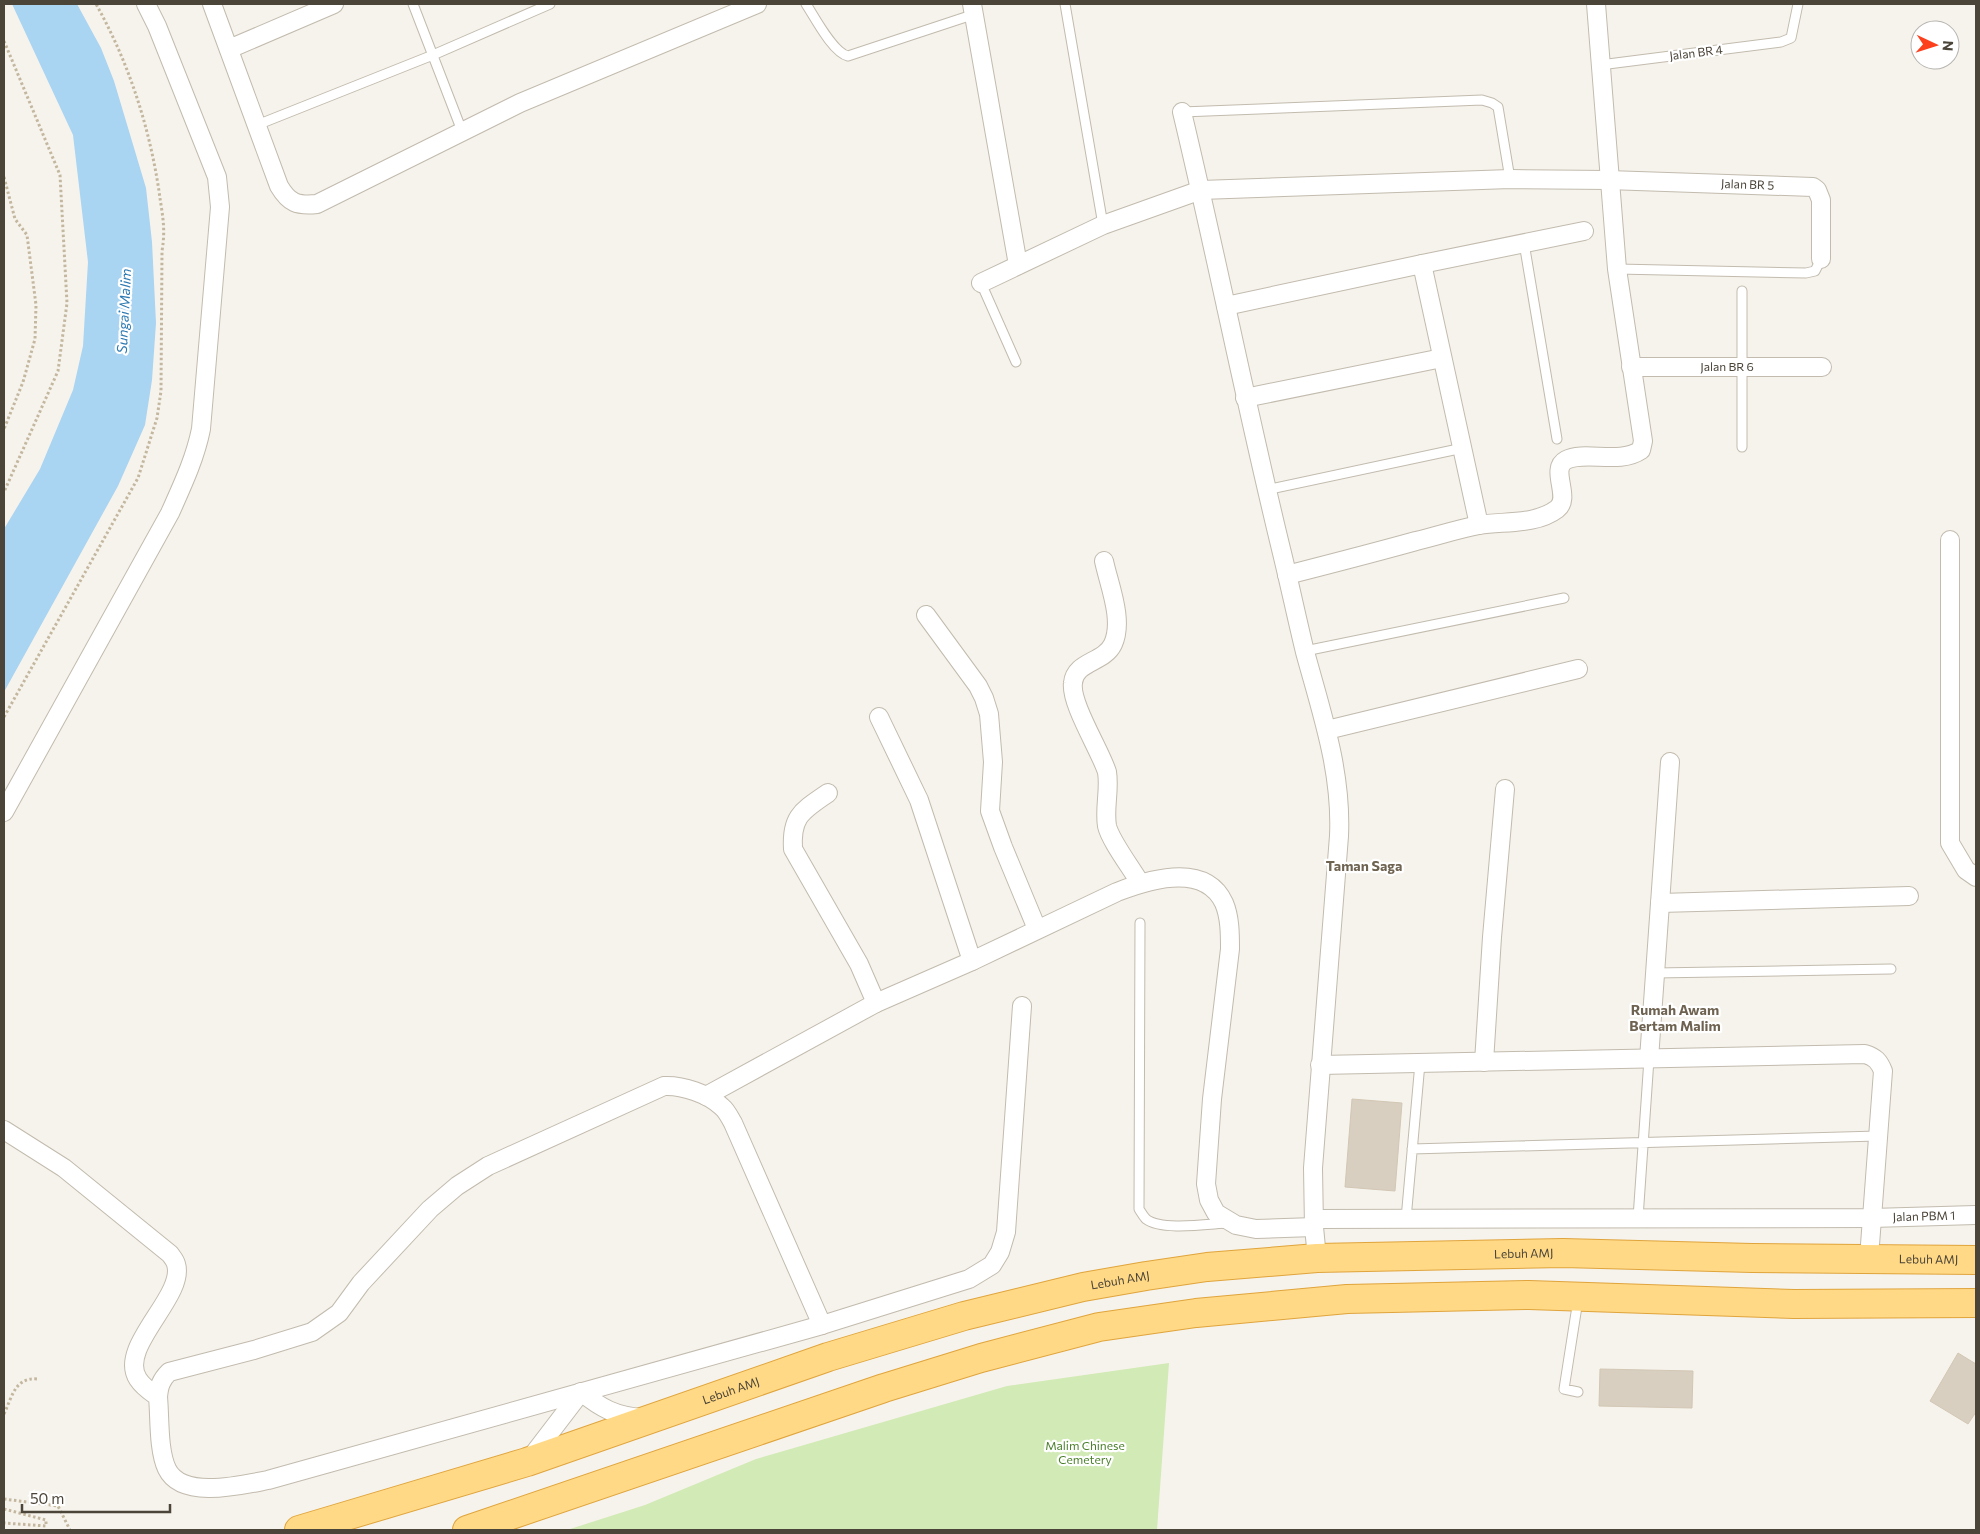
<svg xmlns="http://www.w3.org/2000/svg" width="1980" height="1534" font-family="Commissioner,sans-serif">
<rect width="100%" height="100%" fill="#f6f3ec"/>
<!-- green -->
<path fill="#d2eab5" d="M1169 1363 1157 1530H567L645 1505 756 1459 1007 1386Z"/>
<!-- water -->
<path fill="#a9d4f2" d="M12 4H77L101 48 114 81 146 188 152 242 156 323 152 380 145 425 118 486 4 692V529L40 469 73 390 83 346 88 262 73 135Z"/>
<!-- building -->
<path fill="#d8cfc1" stroke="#d3c7b4" d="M1352 1099 1402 1103 1395 1191 1345 1187Z
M1958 1353 1976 1364V1412L1968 1424 1930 1401Z
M1600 1369 1693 1371 1692 1408 1599 1406Z"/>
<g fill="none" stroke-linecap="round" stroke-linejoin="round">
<!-- service casing -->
<g stroke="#c2bbae" stroke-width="11">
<path id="service" d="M413 4 462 131
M806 4C814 16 833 53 848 56L975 14
M1065 4 1103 225
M1600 65 1781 42 1791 38 1798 4
M1182 112 1482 100 1492 103 1498 107 1510 179
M257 125 433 55 550 4
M1524 243 1557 439
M1617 269 1806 273 1815 271 1821 259
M981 283 1016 362
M1742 447V291
M1266 490 1463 448
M1305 651 1564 598
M1140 923 1139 1209C1141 1212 1143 1216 1146 1219 1161 1231 1208 1224 1227 1223
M1655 973 1891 969
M1412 1149 1878 1136
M1638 1218 1649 1059
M1406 1219 1420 1063
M1578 1392 1564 1389 1578 1300"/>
</g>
<!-- minor casing -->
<g stroke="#c2bbae" stroke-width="20">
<g id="minor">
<path d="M212 4 279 186C289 203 297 206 317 204L520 103 757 4"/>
<path d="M972 4 1018 265"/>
<path d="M229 49 334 4"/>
<path d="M1182 112C1217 258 1246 406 1282 553 1290 586 1297 619 1305 652 1322 714 1342 772 1339 836L1313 1168 1314 1227 1317 1258"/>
<path d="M1422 264 1479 525"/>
<path id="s1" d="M981 283 1103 225 1201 190 1510 179 1608 180 1813 187 1817 190 1821 200V259"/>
<path d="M1226 306 1422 264 1584 231"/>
<path id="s2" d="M1631 367H1822"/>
<path d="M1245 398 1442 358"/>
<path d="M1950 540V843L1966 870 1976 877"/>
<path d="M1104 561C1109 585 1124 620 1113 644 1104 663 1075 661 1073 683 1070 703 1100 750 1107 772 1110 790 1104 808 1107 826 1110 840 1132 869 1140 883"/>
<path d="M1287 575C1330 564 1373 553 1416 541 1437 536 1458 529 1479 525 1504 521 1536 525 1557 509 1572 498 1549 469 1566 460 1585 450 1619 465 1641 450L1643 441 1617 269 1596 4"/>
<path d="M926 615 978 686 984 698 989 714 993 762 990 811 1003 847 1037 929"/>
<path d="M879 717 919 800 972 961"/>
<path d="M1327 730 1578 669"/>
<path d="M828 793C802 811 791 816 793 849L859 964 876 1003"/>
<path d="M4 812 170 513C182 486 195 459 201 429L220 207 217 177 157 26 146 4"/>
<path d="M1660 903 1909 896"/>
<path d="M1649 1059 1670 762"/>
<path d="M1484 1062 1492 937 1505 789"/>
<path d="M1320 1065 1865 1054C1875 1057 1879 1061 1883 1071L1869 1258"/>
<path d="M706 1096 876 1003 972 961 1117 892C1150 879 1205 862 1224 903 1230 917 1230 934 1230 949L1212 1099 1206 1184 1209 1200 1216 1213 1236 1225 1256 1229 1314 1227"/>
<path d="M4 1130 64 1168 170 1254C172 1257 175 1260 176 1264 186 1296 117 1347 138 1379 143 1387 151 1392 158 1397 160 1417 158 1450 167 1469 182 1500 242 1485 268 1480L822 1325 969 1279 992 1265 1000 1252 1006 1232 1022 1006"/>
<path id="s3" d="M1314 1219 1872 1218 1976 1215"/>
<path d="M158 1397C159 1386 161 1380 169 1372L254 1350 312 1332 339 1313 361 1283 430 1209 457 1186 488 1166 664 1086C682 1085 709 1094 722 1107 727 1111 730 1118 733 1123L822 1325"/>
<path d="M529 1460 581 1392C601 1408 615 1416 642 1418"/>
</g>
</g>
<!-- trunk casing -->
<g stroke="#e0a43c" stroke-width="30">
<g id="trunk">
<path id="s4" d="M299 1530 527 1462 828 1357 964 1316 1083 1287 1146 1276 1207 1267 1317 1258 1563 1253 1752 1258 1976 1260"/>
<path d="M467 1530 884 1388 981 1358 1099 1327 1196 1313 1347 1299 1529 1295 1794 1304 1976 1303"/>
</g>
</g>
<!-- path -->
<path stroke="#c4b79f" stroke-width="3" stroke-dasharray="2.5 2.5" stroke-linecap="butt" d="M4 41 60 175 67 303 58 371 4 492
M4 177 15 219 27 235 36 305 35 339 23 382 4 429
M4 717 138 478 157 418 161 391 162 251C166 227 162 214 159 191 149 125 128 61 96 4
M4 1414C12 1397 15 1377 37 1379
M4 1499 58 1506 70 1530
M4 1509 46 1520V1526L4 1523"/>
<!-- service -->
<use href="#service" stroke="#fff" stroke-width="9"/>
<!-- minor -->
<use href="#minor" stroke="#fff" stroke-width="18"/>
<!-- trunk -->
<use href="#trunk" stroke="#ffd985" stroke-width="28"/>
</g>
<g text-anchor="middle" stroke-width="4.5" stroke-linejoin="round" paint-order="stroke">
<!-- street labels -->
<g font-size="12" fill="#4b4439" stroke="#fff">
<text transform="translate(1696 53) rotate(-7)" y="4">Jalan BR 4</text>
<text dy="4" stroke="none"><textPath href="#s1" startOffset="786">Jalan BR 5</textPath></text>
<text dy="4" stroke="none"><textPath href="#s2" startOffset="96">Jalan BR 6</textPath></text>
<text dy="4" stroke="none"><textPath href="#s3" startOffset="610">Jalan PBM 1</textPath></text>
<text dy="4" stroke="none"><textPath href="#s4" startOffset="1264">Lebuh AMJ</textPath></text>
<text dy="4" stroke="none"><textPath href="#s4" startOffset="1669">Lebuh AMJ</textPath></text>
<text dy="4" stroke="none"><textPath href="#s4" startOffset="859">Lebuh AMJ</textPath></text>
<text dy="4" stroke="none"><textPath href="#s4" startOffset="454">Lebuh AMJ</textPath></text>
</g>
<!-- park labels -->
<g font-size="12" fill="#4a7f2a" stroke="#fff">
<text x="1085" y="1450">Malim Chinese<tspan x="1085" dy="14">Cemetery</tspan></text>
</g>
<!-- water labels -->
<g font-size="14" font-style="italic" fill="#2e7ab2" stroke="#fff">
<text transform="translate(124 311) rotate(-87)" y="5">Sungai Malim</text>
</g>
<!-- neighbourhood labels -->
<g font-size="14" font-weight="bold" fill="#6e6250" stroke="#fff">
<text x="1364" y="871">Taman Saga</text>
<text x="1675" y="1015">Rumah Awam<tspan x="1675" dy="16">Bertam Malim</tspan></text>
</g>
</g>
<!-- border -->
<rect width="1980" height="1534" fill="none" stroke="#4b4439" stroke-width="10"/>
<!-- north arrow -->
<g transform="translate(1935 45) rotate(94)"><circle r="24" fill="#ffffff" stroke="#b7b4b0"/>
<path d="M0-4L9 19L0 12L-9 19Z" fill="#fc3f1d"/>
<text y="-8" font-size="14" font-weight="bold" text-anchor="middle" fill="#4b4439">N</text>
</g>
<!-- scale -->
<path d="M22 1504v8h148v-8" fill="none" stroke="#4b4439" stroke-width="2.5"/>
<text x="30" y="1504" font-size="15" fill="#4b4439" stroke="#ffffff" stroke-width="4" paint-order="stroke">50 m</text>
</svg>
